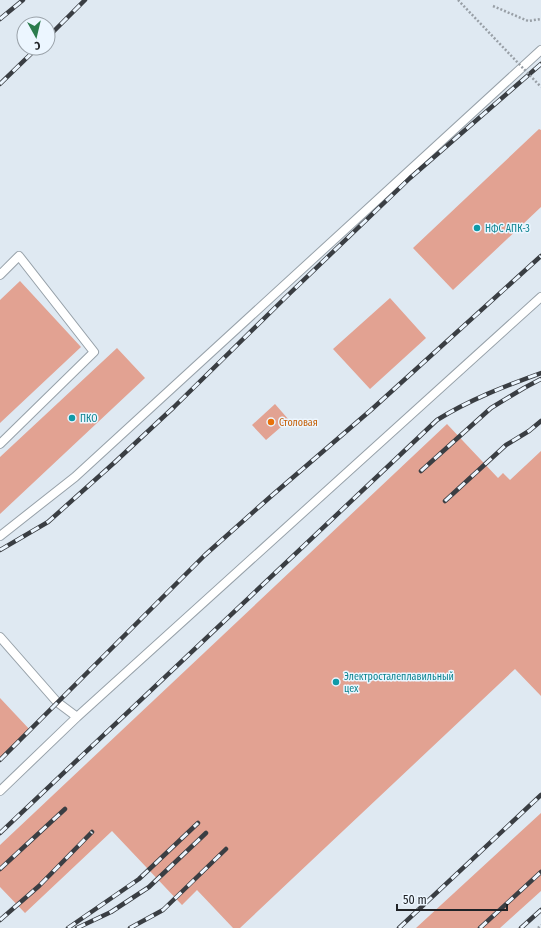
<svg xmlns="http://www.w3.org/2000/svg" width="541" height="928" font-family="'Fira Sans Condensed',sans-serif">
<rect width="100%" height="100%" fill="#dfe9f2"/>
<!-- building -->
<path fill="#e2a292" d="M539 129 541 130V207L453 290 413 248Z
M20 281 81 347 0 423V300Z
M390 298 426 338 370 389 333 349Z
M117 348 145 378 0 514V457Z
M275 404 289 420 266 440 252 425Z
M447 424 498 478 503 473 510 480 541 451V696L515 669 240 928H233L197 890 182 905 112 831 25 913 0 887V845Z
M0 698 31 731 0 760Z
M541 813V891L500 928H416Z"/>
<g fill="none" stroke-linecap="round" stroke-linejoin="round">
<!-- lane casing -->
<g stroke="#97a1a9" stroke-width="10">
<path id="lane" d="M0 275 19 256 94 352 0 444
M0 536 75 477 541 50
M0 637 57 702 77 717 0 791
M77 717 541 297"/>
</g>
<!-- path -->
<path stroke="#989fa6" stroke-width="2.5" stroke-dasharray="2 2" stroke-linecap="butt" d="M493 6 528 21 541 19
M538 928 541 925"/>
<!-- lane -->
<use href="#lane" stroke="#fff" stroke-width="8"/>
<!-- rail casing -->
<g stroke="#3a3e43" stroke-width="4.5">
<path id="rail" d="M0 19 23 0
M48 37 85 0
M0 84 37 48
M421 471 491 408 524 388 541 379
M445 501 506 445 529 431 541 421
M0 550 48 522 115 462 174 407 287 296 410 178 541 64
M0 760 205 555 269 498 371 410 541 256
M0 833 437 420C469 400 505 386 541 373
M0 869 65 809
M0 920 39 886 92 832
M68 928 139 879 198 823
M77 928 111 912 149 887 206 833
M130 928 163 910 226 849
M399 928 541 795
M480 928 541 872
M521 928 541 910"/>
</g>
<!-- rail -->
<use href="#rail" stroke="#ecf6ff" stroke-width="3" stroke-dasharray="9" stroke-linecap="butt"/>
<!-- path-bridge -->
<path stroke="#989fa6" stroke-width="2.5" stroke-dasharray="2 2" stroke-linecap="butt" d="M458 0 541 87"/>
</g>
<!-- markers -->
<g fill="#0f9aa8" stroke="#ecf6ff" stroke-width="1.5">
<circle cx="477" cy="228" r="4"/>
<circle cx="72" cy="418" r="4"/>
<circle cx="336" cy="682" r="4"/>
</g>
<circle fill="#e8710a" stroke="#ecf6ff" stroke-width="1.5" cx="271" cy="422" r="4"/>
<g text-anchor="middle" stroke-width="3" stroke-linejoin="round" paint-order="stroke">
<!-- culture labels -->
<g font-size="10" fill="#0d838f" stroke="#ecf6ff" text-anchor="start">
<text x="485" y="232">НФС АПК-3</text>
<text x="80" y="422">ПКО</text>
<text x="344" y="680">Электросталеплавильный<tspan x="344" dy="12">цех</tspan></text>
</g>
<!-- food labels -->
<g font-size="10" fill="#c56008" stroke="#ecf6ff" text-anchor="start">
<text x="279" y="426">Столовая</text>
</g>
</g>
<!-- north arrow -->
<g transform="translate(36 36) rotate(172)"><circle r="19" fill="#ecf6ff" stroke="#9aa2a9"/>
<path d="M0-3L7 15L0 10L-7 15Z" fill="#2b7c4d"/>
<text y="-6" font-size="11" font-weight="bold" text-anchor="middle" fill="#202327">С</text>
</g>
<!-- scale -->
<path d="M397 904v6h110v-6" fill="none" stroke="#202327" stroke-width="2"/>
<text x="403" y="904" font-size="12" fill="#202327" stroke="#ecf6ff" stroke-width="3" paint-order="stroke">50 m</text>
</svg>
